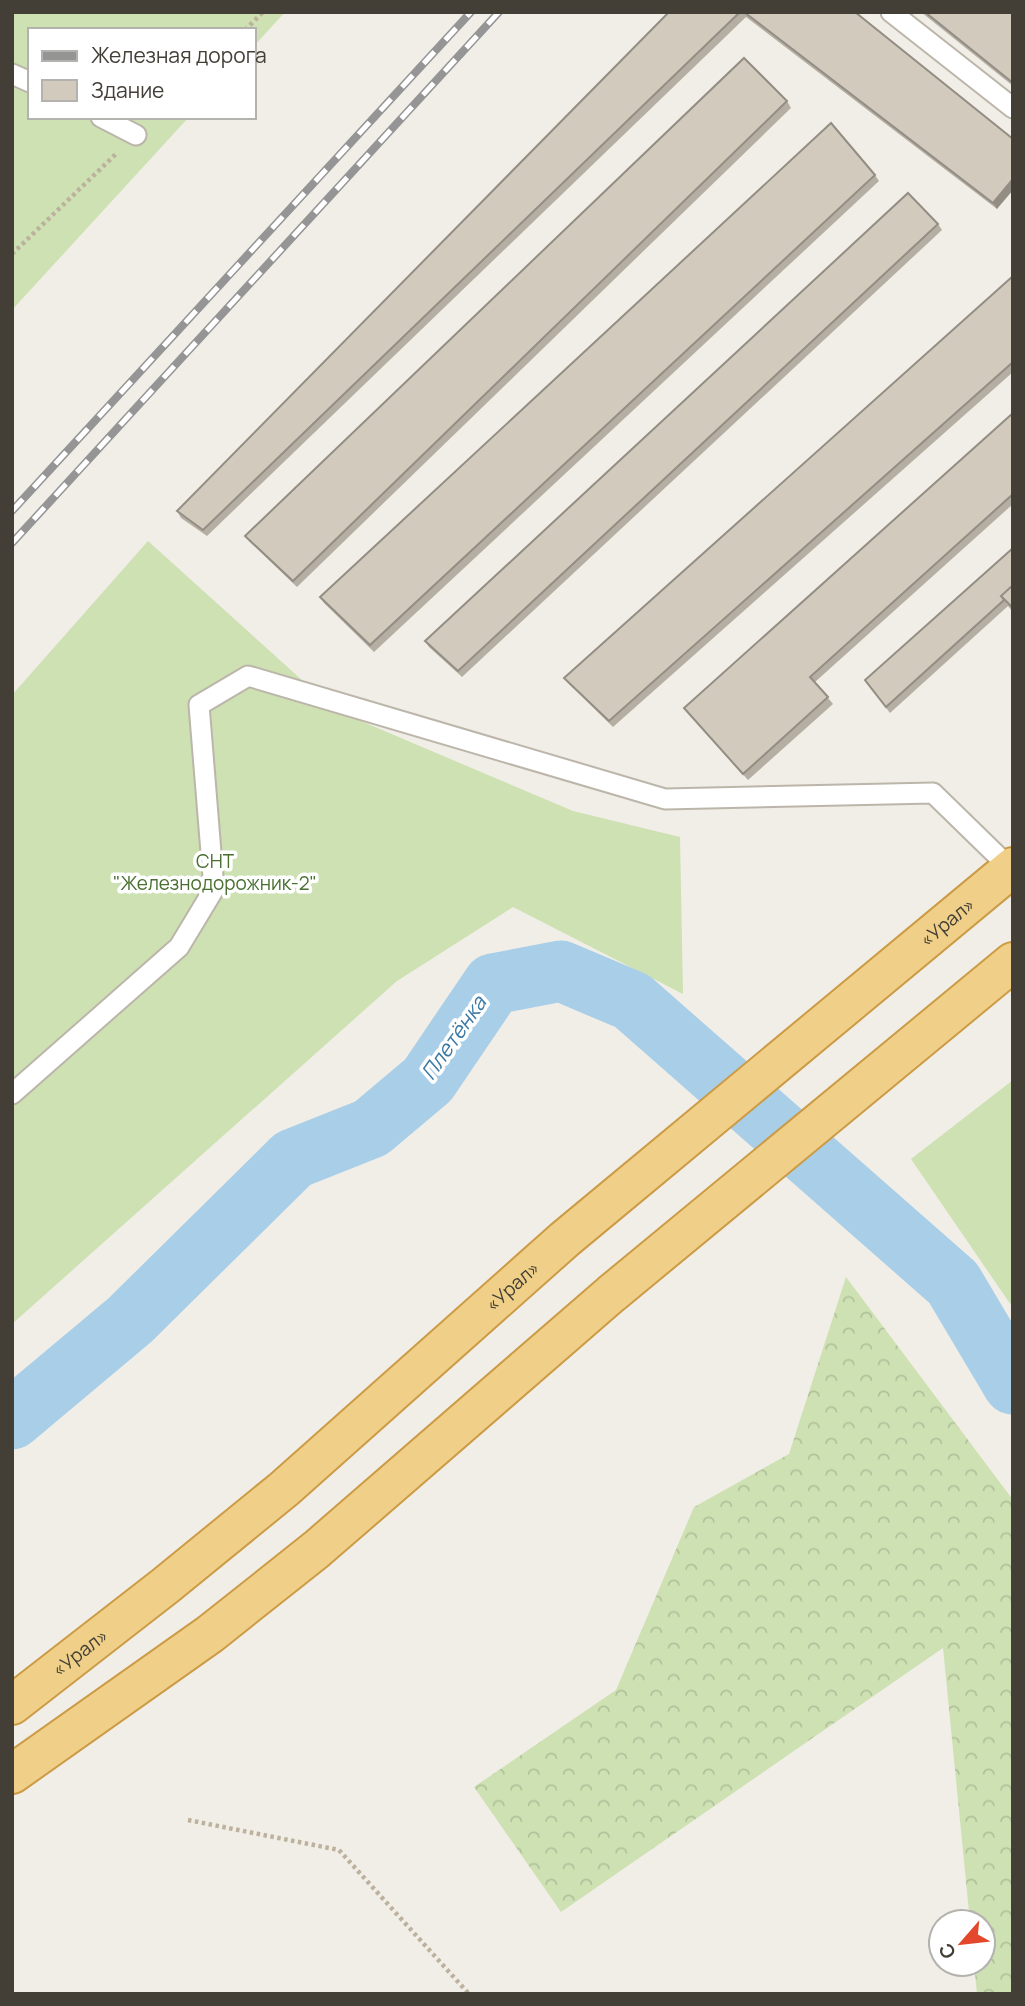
<svg xmlns="http://www.w3.org/2000/svg" width="1025" height="2006" font-family="Manrope,sans-serif">
<defs>
<pattern id="forest-crowns" width="20" height="18" patternUnits="userSpaceOnUse" patternTransform="scale(1.75)"><rect width="20" height="18" fill="#cde1b3"/><path d="M2 6a3 3 0 1 1 6 0M12 15a3 3 0 1 1 6 0" fill="none" stroke="#b1c29b"/></pattern>
</defs>
<rect width="100%" height="100%" fill="#f1eee7"/>
<!-- forest -->
<path fill="url(#forest-crowns)" d="M846 1277 1013 1500V1994H977L974 1964H983V1922H970L943 1648 561 1912 474 1787 616 1690 694 1507 789 1454Z"/>
<!-- garden -->
<path fill="#cde1b3" d="M12 12H285L254 46V30H30V117H189L12 310Z
M148 541 335 710 573 811 680 837 683 994 513 907 397 981 12 1324V695Z
M1013 1080V1308L911 1159Z"/>
<g fill="none" stroke-linecap="round" stroke-linejoin="round">
<!-- river -->
<path stroke="#a9cee8" stroke-width="61" d="M12 1419 130 1320 293 1159 371 1128 428 1080 493 984 561 971 632 1001 953 1283 1013 1384"/>
<!-- service casing -->
<g stroke="#bcb5aa" stroke-width="23">
<path id="service" d="M891 12 1013 108
M12 74 30 82
M101 117 136 135
M12 1094 179 947 214 889 199 705 248 676 665 799 933 793 1011 869"/>
</g>
<!-- trunk casing -->
<g stroke="#cc9b46" stroke-width="42">
<g id="trunk">
<path id="s1" d="M12 1705 165 1586 284 1489 565 1239 1013 867"/>
<path d="M12 1774 210 1634 317 1549 611 1294 1013 962"/>
</g>
</g>
<!-- path -->
<path stroke="#bcb19d" stroke-width="4.5" stroke-dasharray="3.5 3.5" stroke-linecap="butt" d="M245 30 263 12
M12 254 117 153
M188 1820 339 1850 469 1994"/>
<!-- service -->
<use href="#service" stroke="#fff" stroke-width="19"/>
<!-- trunk -->
<use href="#trunk" stroke="#f0d088" stroke-width="38"/>
<!-- rail casing -->
<g stroke="#959595" stroke-width="8">
<path id="rail" d="M12 511 471 12
M12 543 499 12"/>
</g>
<!-- rail -->
<use href="#rail" stroke="#fff" stroke-width="5" stroke-dasharray="16" stroke-linecap="butt"/>
</g>
<!-- wall -->
<path fill="#b5aea3" d="M669 12H855L1013 139 997 209 746 17 207 536 181 518 177 511Z
M921 12H1013V86Z
M787 101 791 108 297 587 250 542 245 536Z
M875 175 879 181 374 652 324 603 320 597Z
M938 224 942 230 462 677 429 647 425 641Z
M1013 276V372L613 727 569 684 564 678Z
M1013 413V504L815 682 833 704 748 780 684 708Z
M1013 548V612L1008 606 890 713 865 680Z"/>
<!-- shaded-wall -->
<path fill="#938d84" d="M1013 179V190L997 209 993 203Z"/>
<!-- building -->
<path fill="#d2cabd" stroke="#938d84" stroke-width="2" d="M669 12H740L203 530 177 511Z
M744 12H855L1013 139V179L993 203Z
M925 12H1013V83Z
M744 58 787 101 293 581 245 536Z
M831 123 875 175 370 645 320 597Z
M908 193 938 224 458 671 425 641Z
M1013 276V362L609 721 564 678Z
M1013 413V494L810 677 828 697 743 774 684 708Z
M1013 548V585L1001 596 1004 600 886 707 865 680Z
M1013 585V608L1001 596Z"/>
<g text-anchor="middle" stroke-width="7" stroke-linejoin="round" paint-order="stroke">
<!-- park labels -->
<g font-size="19" fill="#486f30" stroke="#fff">
<text x="215" y="868">СНТ<tspan x="215" dy="22">"Железнодорожник-2"</tspan></text>
</g>
<!-- street labels -->
<g font-size="19" fill="#433e36" stroke="#fff">
<text dy="7" stroke="none"><textPath href="#s1" startOffset="1220">«Урал»</textPath></text>
<text dy="7" stroke="none"><textPath href="#s1" startOffset="653">«Урал»</textPath></text>
<text dy="7" stroke="none"><textPath href="#s1" startOffset="86">«Урал»</textPath></text>
</g>
<!-- water labels -->
<g font-size="21" font-style="italic" fill="#3b78a4" stroke="#fff">
<text transform="translate(454 1038) rotate(-55)" y="7">Плетёнка</text>
</g>
</g>
<!-- border -->
<rect width="1025" height="2006" fill="none" stroke="#433e36" stroke-width="28"/>
<!-- legend -->
<rect x="28" y="28" width="228" height="91" fill="#ffffff" stroke="#b4b2af" stroke-width="2"/>
<rect x="42" y="51" width="35" height="10" fill="#959595" stroke="#b4b2af" stroke-width="2"/>
<text x="91" y="63" font-size="21" fill="#433e36">Железная дорога</text>
<rect x="42" y="80" width="35" height="21" fill="#d2cabd" stroke="#b4b2af" stroke-width="2"/>
<text x="91" y="98" font-size="21" fill="#433e36">Здание</text>
<!-- north arrow -->
<g transform="translate(962 1943) rotate(242)"><circle r="33" fill="#ffffff" stroke="#b4b2af" stroke-width="2"/>
<path d="M0-5L12 26L0 18L-12 26Z" fill="#e3472c"/>
<text y="-10" font-size="19" font-weight="bold" text-anchor="middle" fill="#433e36">С</text>
</g>
</svg>
